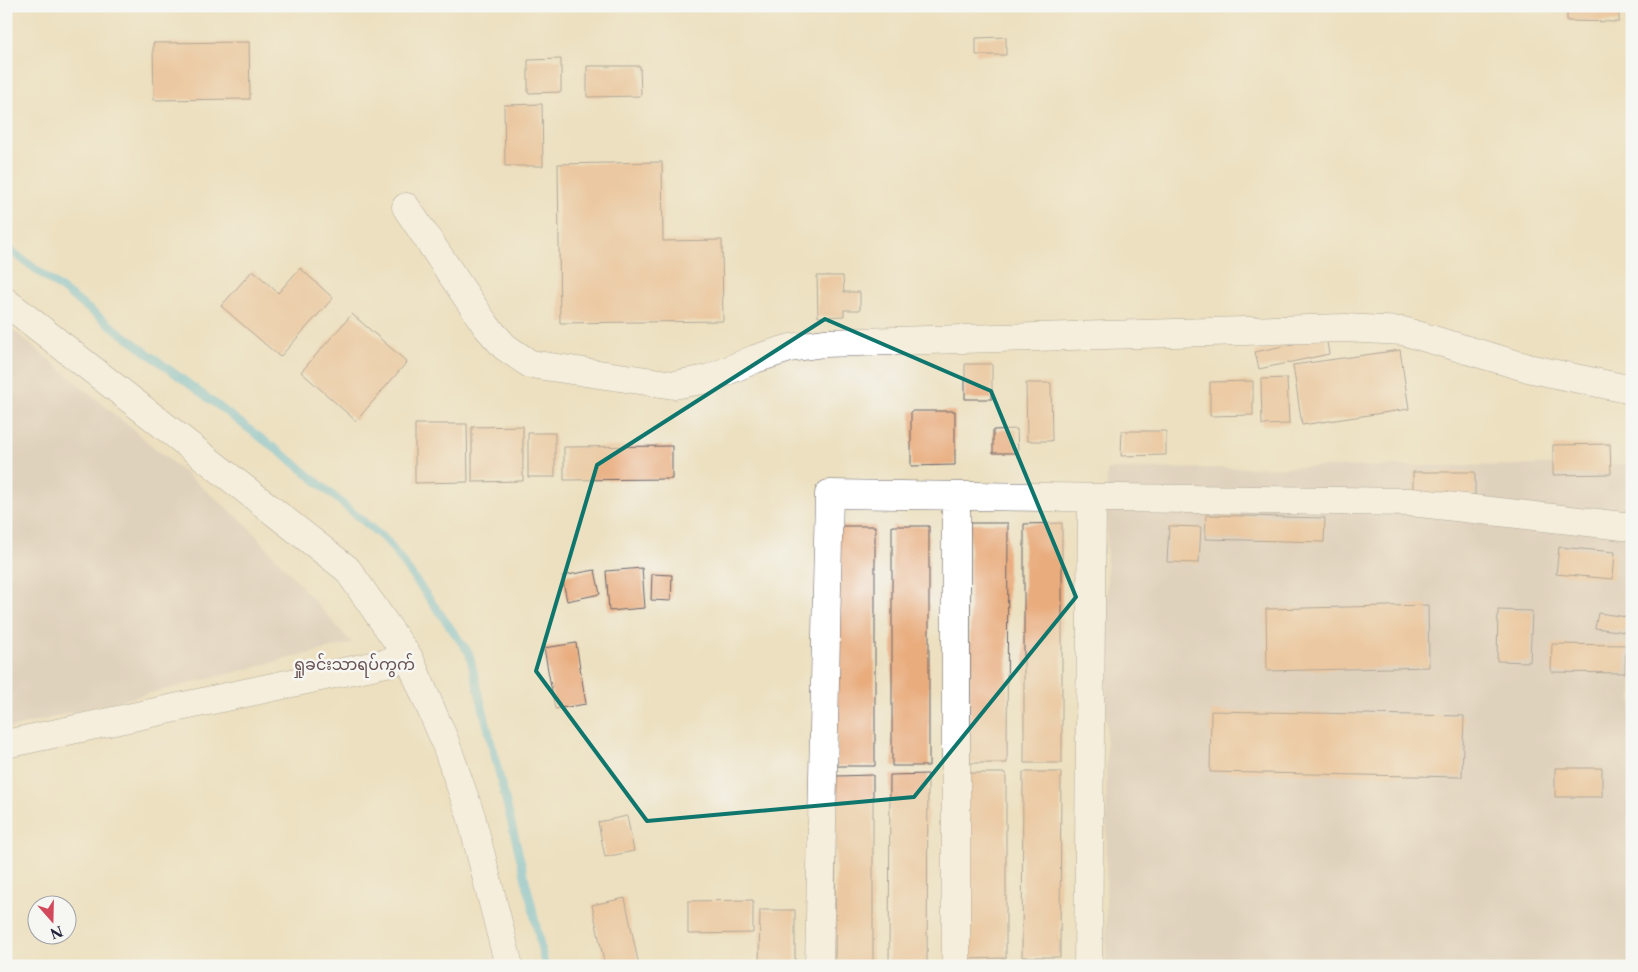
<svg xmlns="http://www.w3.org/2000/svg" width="1638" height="972" font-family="'Libre Caslon Text','Noto Sans Myanmar',serif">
<rect width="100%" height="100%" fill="#f6f6f2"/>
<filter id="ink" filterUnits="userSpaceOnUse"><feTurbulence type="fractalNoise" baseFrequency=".02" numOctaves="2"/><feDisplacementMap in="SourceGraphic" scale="10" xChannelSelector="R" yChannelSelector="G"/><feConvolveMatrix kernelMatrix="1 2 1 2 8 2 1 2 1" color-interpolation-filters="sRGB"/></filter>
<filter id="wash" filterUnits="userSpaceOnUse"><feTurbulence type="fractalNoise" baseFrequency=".0096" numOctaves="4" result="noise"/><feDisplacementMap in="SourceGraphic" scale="20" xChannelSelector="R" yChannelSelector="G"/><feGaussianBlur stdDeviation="1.12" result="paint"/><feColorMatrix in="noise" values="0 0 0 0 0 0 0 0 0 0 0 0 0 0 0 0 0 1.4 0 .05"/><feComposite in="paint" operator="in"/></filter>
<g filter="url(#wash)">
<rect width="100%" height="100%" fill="#ece0c0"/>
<!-- industrial -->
<path fill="#cfc0ba" d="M6 324 245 523 352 643 6 729Z
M1632 464V966H1106L1107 469Z"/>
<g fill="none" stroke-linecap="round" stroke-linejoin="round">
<!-- stream -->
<path stroke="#5ebddc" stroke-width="8" d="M6 247 297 465 388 542 469 653 532 906 545 966"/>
</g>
<g id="blocks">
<!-- building -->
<path fill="#e9ac7d" d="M1567 6H1619V22L1567 21Z
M1006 37V55H976V38Z
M249 42 250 99 154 100 153 43Z
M561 59V92L528 93V60Z
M587 66H640L641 96 587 97Z
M542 104 543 166H505L504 105Z
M662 162 663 241 722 240 723 321 560 323 558 164Z
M300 268 333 298 280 357 221 306 253 270 278 293Z
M817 276H843L844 292H860V310H844V316L818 317Z
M352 314 407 362 356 421 301 372Z
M1326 337 1329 354 1259 369 1255 352Z
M1400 350 1409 409 1302 425 1293 365Z
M965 364H992V399H965Z
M1287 378 1289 424 1262 425 1261 379Z
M1253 381V415L1210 416V382Z
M1026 383H1051L1052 441H1027Z
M911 411H955V465L911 466Z
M415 424H467L468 482 415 483Z
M523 426V481L472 482V427Z
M1017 429 1018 453H993V430Z
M1122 431H1166V455L1121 456Z
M528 433H555V477H528Z
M1610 444 1611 474 1553 475V445Z
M672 446V479L564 480V447Z
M1413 472H1475V495H1413Z
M1206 515 1325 518 1324 542 1205 539Z
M970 523H1008L1007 763H970Z
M1062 523V763H1024V524Z
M837 526H875V766H837Z
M892 526H929V766H892Z
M1169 526 1201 527 1199 563 1167 562Z
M1559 547 1615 552 1613 579 1556 574Z
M642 568 645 608 609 611 606 571Z
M595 570 600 594 567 601 562 576Z
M652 574 672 575 671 601 651 600Z
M1428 605 1429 667 1267 671 1266 609Z
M1498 610 1532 611 1530 662 1497 661Z
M1598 613 1627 617 1625 632 1595 628Z
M576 643 586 704 555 709 544 648Z
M1552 644 1626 645 1625 673 1551 672Z
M1211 711 1464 716 1462 777 1210 772Z
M1555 768H1602V797H1555Z
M1023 772H1061L1060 957H1022Z
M968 773H1006V958L968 959Z
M928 774 927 966H889L890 775Z
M873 775V966H835L836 776Z
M627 816 634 851 605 857 598 822Z
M625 898 639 966H605L592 905Z
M753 900V933L688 934V901Z
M760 910H795V966H759Z"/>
</g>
</g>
<g filter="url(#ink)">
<use href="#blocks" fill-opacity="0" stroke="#69646a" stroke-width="1"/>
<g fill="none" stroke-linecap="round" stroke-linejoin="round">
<!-- minor casing -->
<g stroke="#69646a" stroke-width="29">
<path id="minor" d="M406 207 487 327 505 347 530 364 674 385 708 379 755 359 790 348 824 343 1345 328 1403 331 1532 369 1632 390
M6 302 347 569 409 658 6 744
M956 496V966
M409 658 444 739 471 816 509 966
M819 966 829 494 1411 502 1632 527
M1088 966 1092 498"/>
</g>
<!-- minor -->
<use href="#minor" stroke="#fff" stroke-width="28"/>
</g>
</g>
<!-- marked area -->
<path d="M0 0H1638V972H0ZM825 319 991 391 1076 597 914 797 647 821 536 671 597 465Z" fill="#ece0c0" fill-opacity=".55" fill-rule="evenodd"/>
<path fill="none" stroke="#0f766e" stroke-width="4" stroke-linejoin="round" d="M825 319 991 391 1076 597 914 797 647 821 536 671 597 465Z"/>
<g text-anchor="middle" stroke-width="5" stroke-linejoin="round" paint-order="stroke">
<!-- quarter labels -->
<g font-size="16" fill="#685252" stroke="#f6f6f2">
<text x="354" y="670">ရှုခင်းသာရပ်ကွက်</text>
</g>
</g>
<!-- margin -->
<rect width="1638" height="972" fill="none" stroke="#f6f6f2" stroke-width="25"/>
<!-- north arrow -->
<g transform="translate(52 920) rotate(160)"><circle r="24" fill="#f6f6f2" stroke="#a1a1a9"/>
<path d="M0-4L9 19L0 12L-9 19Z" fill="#d1495b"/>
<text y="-8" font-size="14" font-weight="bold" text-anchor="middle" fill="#22223b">N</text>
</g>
</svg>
